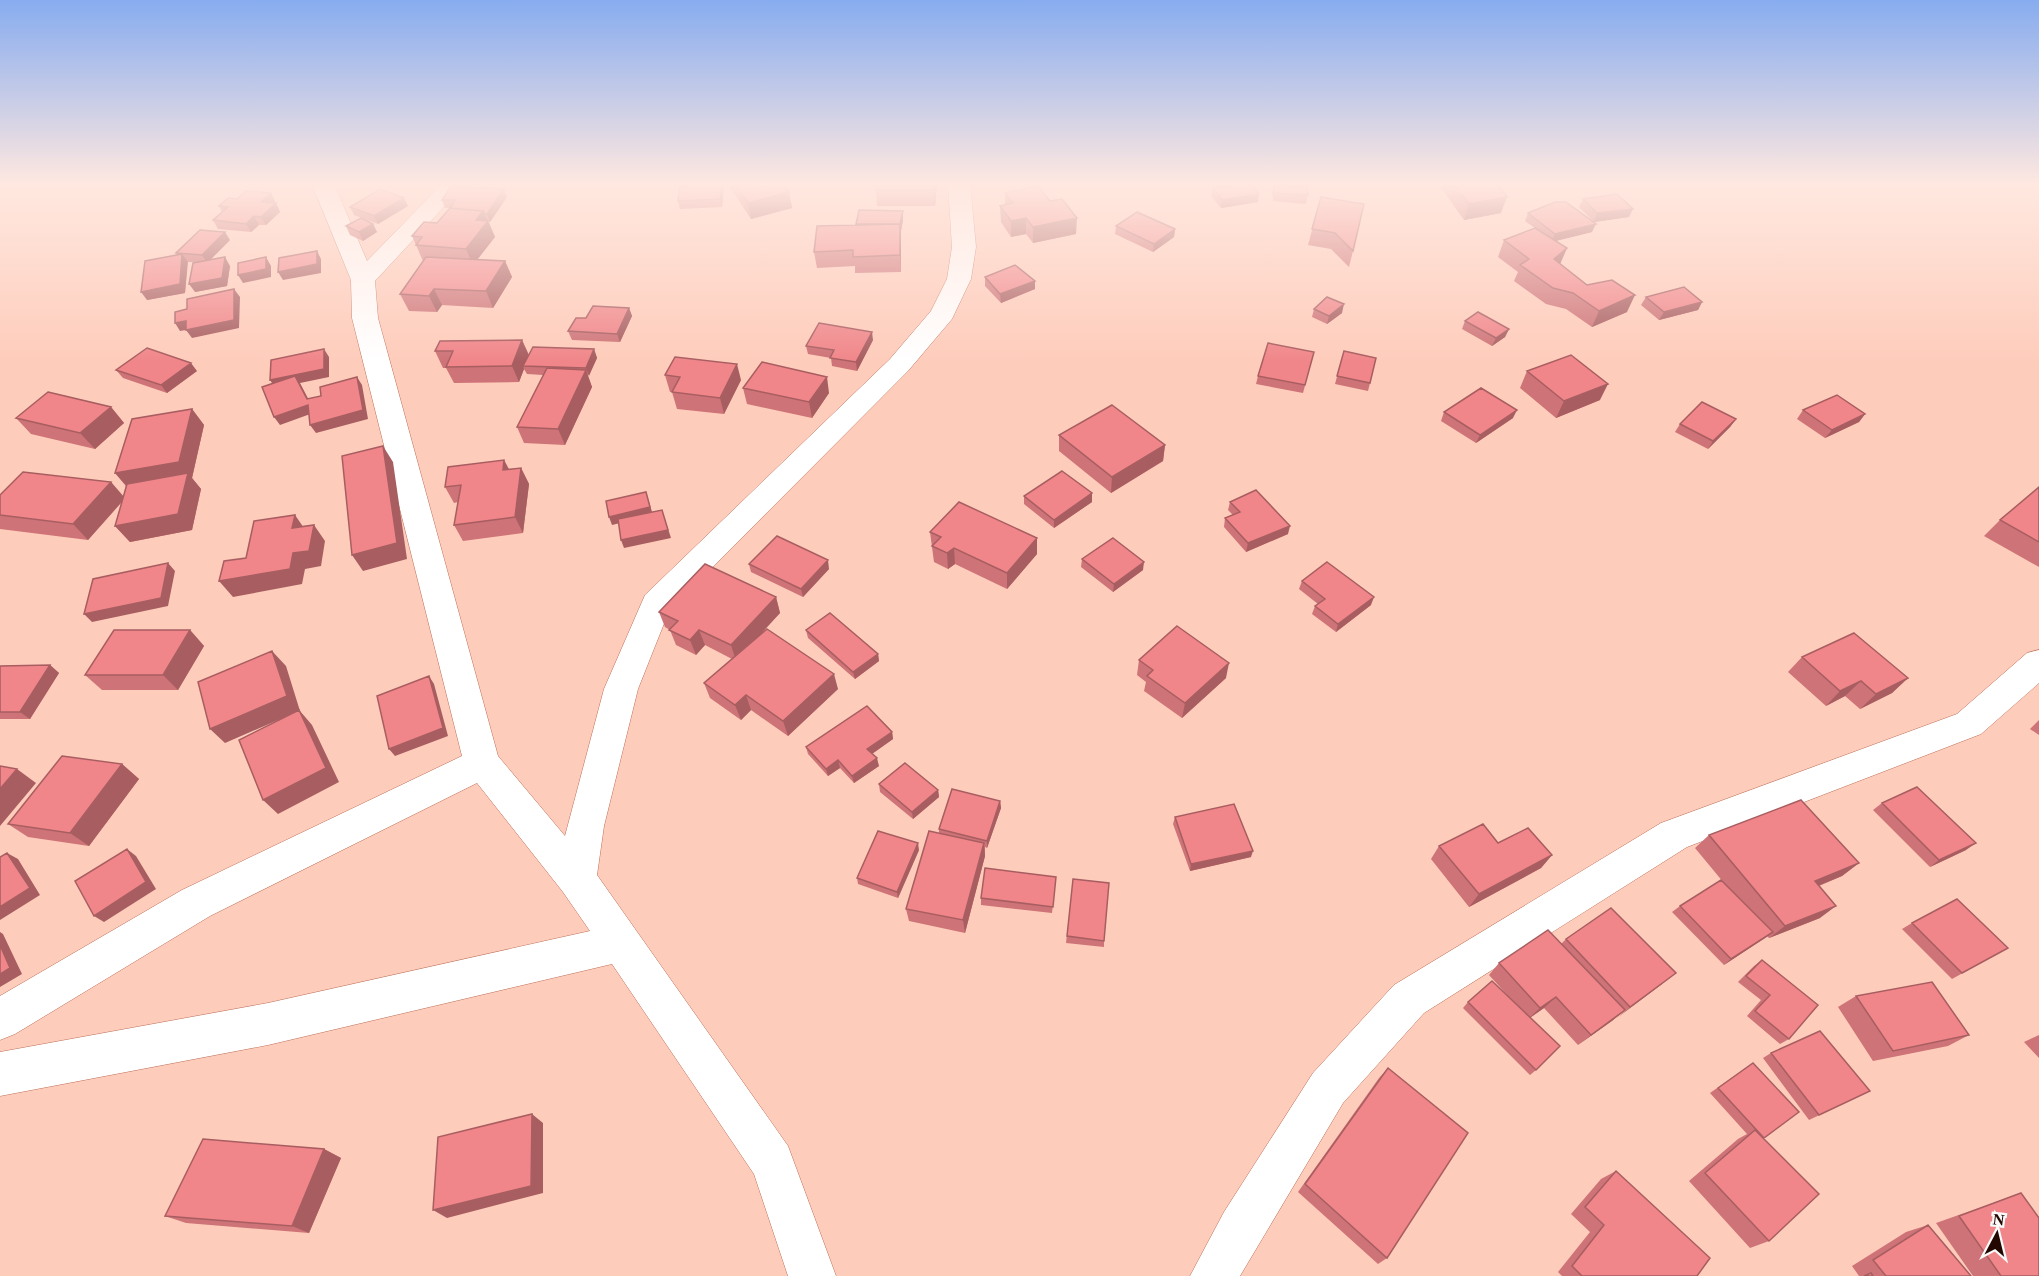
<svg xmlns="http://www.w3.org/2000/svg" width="2039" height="1276" font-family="Georgia,serif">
<rect width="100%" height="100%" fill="#feccbb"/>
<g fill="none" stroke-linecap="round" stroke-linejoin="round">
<!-- minor casing -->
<g stroke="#bb6f57" stroke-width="1">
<path id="minor" d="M312 184H334L367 261 442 184H465L375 281 378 318 498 756 565 836 604 689 645 595 890 359 931 311 947 279 952 247 948 184H970L976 247 971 279 952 319 908 371 669 611 638 689 604 826 597 875 788 1146 836 1276H788L754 1174 612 964 268 1045 0 1096V1052L268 1003 590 931 563 892 477 783 210 916 15 1034 0 1040V996L182 890 462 756 352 318 351 280Z
M2039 650V683L1981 734 1687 847 1424 1013 1343 1103 1240 1276H1190L1224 1212 1313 1073 1394 985 1661 823 1957 714 2027 653Z"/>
</g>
<!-- minor -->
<use href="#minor" fill="#fff" fill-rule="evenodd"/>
</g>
<!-- wall -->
<path fill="#ce7377" d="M724 184 722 207 680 209 678 201Z
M728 184H783L789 192 792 208 751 219Z
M876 184H937L935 206H877L876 190Z
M1274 184 1308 195 1306 204 1273 201 1272 192Z
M1440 184H1498L1501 213 1464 220 1439 185Z
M1213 187 1258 202 1221 208 1211 196Z
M1005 193 1050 201 1076 234 1033 243 1026 234 1011 237 1001 222 1000 206 1005 205Z
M507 197 490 222H489L495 237 477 260 505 261 512 277 493 308 442 305 437 312 409 311 400 294 423 261 412 236 437 223 450 208H445L442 200Z
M1321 197 1353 251 1349 267 1331 249 1308 245Z
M1583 199 1629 217 1594 222 1579 207Z
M275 201 273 203H276L280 212 266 225H259L251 232 218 229 213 220 222 212 219 206Z
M408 206 378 224 354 215 350 207Z
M903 211V220L901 231V272L855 273V266L817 268 814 252 856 225V224Z
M1528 213 1592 232 1556 241 1567 248 1560 264 1587 285 1627 312 1592 327 1566 309 1546 304 1514 281 1518 272 1498 257 1504 240 1535 228 1525 221Z
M373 224 377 232 363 241 350 235 346 226Z
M1116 226 1175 229 1174 237 1153 252 1115 234Z
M230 240 210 260 230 266 227 286 195 292 196 262H187L185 293 147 300 177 255 176 253Z
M985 277 1035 281V289L1001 303 985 286Z
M1646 297 1702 302 1698 310 1659 320 1641 305Z
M629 308 632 316 620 342 572 340 568 331 586 318Z
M1314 309 1342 313 1327 324 1312 317Z
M1465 321 1509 329 1505 337 1492 346 1462 329Z
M522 340 529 355 594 349 597 358 588 376 592 387 565 445 524 443 517 427 543 375 527 374 524 369 519 382 454 383 446 368H443L435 351Z
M873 340 857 371 832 366 831 358 808 354 806 346Z
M1344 351 1370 383 1368 391 1335 384Z
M1314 352 1303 393 1256 384 1258 376Z
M116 370 197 371 167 393 123 378Z
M1527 371 1600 400 1556 418 1520 388Z
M665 375 741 380 724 414 677 409 672 392H670Z
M743 388 829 393 812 418 747 404Z
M111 407 124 423 95 449 31 434 16 418Z
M192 409 204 425 192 478 201 489 192 530 130 542 115 526 122 502 88 540 0 529V495L111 482 123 497 126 486 115 473Z
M1803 410 1865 414 1859 422 1825 438 1797 419Z
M1444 412 1513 418 1476 443 1441 421Z
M1736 419 1730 427 1708 449 1675 432 1680 424Z
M1059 435 1165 445 1163 461 1111 493 1059 451Z
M504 460 509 469 521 468 529 484 523 533 463 541 454 525 458 502 454 503 445 487Z
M2039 487V567L1984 536 2000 520Z
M1092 493V502L1054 528 1024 504V496Z
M1230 502 1288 534 1246 552 1224 527 1225 518 1233 515 1228 510Z
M930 532 1037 538V554L1007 589 955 564 948 569 934 562Z
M1082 559 1143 570 1113 592 1081 567Z
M749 564 829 569 803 597 751 572Z
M1302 581 1371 605 1336 632 1312 614 1315 606 1318 604 1299 589Z
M776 597 780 613 759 635 838 689 788 736 751 710 741 720 710 698 704 683 732 659 705 645 696 655 676 645 670 630 665 627 659 612Z
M190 630 204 646 178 690H102L85 675Z
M806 630 878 654 879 661 855 679 808 638Z
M1802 657 1908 678 1892 693 1860 709 1845 696 1826 706 1788 672Z
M1139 660 1226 678 1182 718 1144 691 1146 682 1137 675Z
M50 665 59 673 30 719H0V666Z
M2039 720V735L2030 729Z
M892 732 893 739 872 754 879 766 854 783 840 768 828 776 808 754 806 747Z
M122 764 139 779 89 846 28 837 8 824Z
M879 784 938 790 939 797 913 819 880 792Z
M1000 801 1001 808 987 848 985 847V856L965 933 909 921 906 909 939 834V829Z
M1882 803 1966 850 1930 867 1873 810Z
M1175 817 1251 857 1190 871 1173 824Z
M1709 835 1859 863 1842 876 1819 886 1820 918 1769 938 1767 936 1724 965 1672 912 1680 906 1724 883 1695 848Z
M1498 843 1552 855 1541 868 1469 907 1431 859 1439 846Z
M919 850 898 898 858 884 857 878Z
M1056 877 1052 913 981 905V898Z
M1073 879 1104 941V947L1066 943Z
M1912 923 2008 948 1952 979 1902 929Z
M1566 939 1662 984 1578 1045 1544 1008 1530 1018 1536 1070 1530 1075 1463 1008 1468 1002 1509 997 1489 975 1499 963 1561 944Z
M1762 960 1789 1039 1780 1044 1747 1016 1761 1000 1738 982 1754 966Z
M1856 996 1969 1035 1948 1046 1873 1061 1838 1007Z
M2039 1035V1058L2024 1042Z
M1771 1053 1870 1091 1809 1120 1763 1058Z
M1753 1063 1764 1138 1769 1241 1750 1248 1689 1181 1738 1139 1747 1134 1710 1093Z
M1388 1068 1387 1258 1378 1264 1298 1192 1379 1078Z
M324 1149 341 1158 309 1233 186 1223 165 1216Z
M1616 1171 1697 1276H1562L1558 1272 1590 1232 1571 1214 1601 1179Z
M2021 1193 2039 1276H1973L1936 1223Z
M1928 1225 1971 1276H1859L1852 1266 1906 1232Z"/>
<!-- shaded-wall -->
<path fill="#a85e61" d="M722 184H724L722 207 720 199Z
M935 184H937L935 206 934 190Z
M504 189 507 197 490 222 487 214Z
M789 192 792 208 751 219 748 203Z
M271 193 275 201 266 210 261 202Z
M1259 194 1258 202 1221 208 1222 200Z
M1507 197 1501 213 1464 220 1469 204Z
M404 198 408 206 378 224 374 216Z
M276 203 280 212 266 225 261 217Z
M1633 209 1629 217 1594 222 1597 213Z
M483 211 495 237 473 265 466 249 476 220Z
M903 211V220L901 231V272L900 255V225Z
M254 216 259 225 251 232 246 224Z
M1026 218V234L1011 237V221Z
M1077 218 1076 234 1033 243V227Z
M373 224 377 232 363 241 359 232Z
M1596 224 1592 232 1551 242 1555 234Z
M1175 229 1174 237 1153 252 1154 244Z
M225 232 230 240 207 263 202 255Z
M1567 248 1560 264 1554 259Z
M317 251 321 259V273L283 280 278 272Z
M182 254 188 262 185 293 147 300 141 292Z
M225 257 230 266 227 286 195 292 189 284Z
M266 257 271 266V277L243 283 238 275Z
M505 261 512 277 493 308 486 291Z
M1035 281V289L1001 303 1000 294Z
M234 289 240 297 239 328 192 338 186 330 180 331 175 323Z
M434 289 442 305 437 312 429 296Z
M1635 295 1627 312 1592 327 1599 311Z
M1702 302 1698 310 1659 320 1664 312Z
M1344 304 1342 313 1327 324 1329 316Z
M629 308 632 316 620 342 617 334Z
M1509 329 1505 337 1492 346 1496 338Z
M872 332 873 340 857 371 856 362Z
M522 340 529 356 523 366 524 369 519 382 512 366Z
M324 349 329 357V377L300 383 313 408 276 389 270 380Z
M594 349 597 358 589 376 586 368Z
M191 363 197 371 167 393 161 385Z
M737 364 741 380 724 414 720 398Z
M586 370 592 387 565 445 558 429Z
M357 377 362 385 368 419 316 433 310 425Z
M827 377 829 393 812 418 809 402Z
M1608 384 1600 400 1556 418 1564 401Z
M308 405 313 413 280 425 274 417Z
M111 407 124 423 95 449 80 433Z
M192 409 204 425 192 478 201 489 192 530 130 542 115 526 129 489 115 473Z
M1517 410 1513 418 1476 443 1480 435Z
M1865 414 1859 422 1825 438 1832 430Z
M1736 419 1730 427 1708 449 1713 441Z
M1165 445 1163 461 1111 493 1112 477Z
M383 446 393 462 407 559 363 571 352 555Z
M504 460 512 476 503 470Z
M521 468 529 484 523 533 515 517Z
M111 482 125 498 88 540 73 524Z
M646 492 653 515 612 525 609 517Z
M1092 493V502L1054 528V520Z
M662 510 671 538 624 548 621 540Z
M295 515 306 531 292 528Z
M314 525 325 541 321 566 305 569 302 584 233 597 219 581 293 553Z
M1290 526 1288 534 1246 552 1248 543Z
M1037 538V554L1007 589V573Z
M954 548 955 564 948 569 947 553Z
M828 560 829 569 803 597 801 589Z
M1144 562 1143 570 1113 592 1114 584Z
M168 563 175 571 168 606 92 622 84 614Z
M776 597 780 613 736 661 731 645Z
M1374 597 1371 605 1336 632 1338 624Z
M190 630 204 646 178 690 163 675Z
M699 630 705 645 696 655 690 640Z
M272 651 286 666 300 711 312 725 339 782 278 814 263 800 299 711 225 743 210 729Z
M878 654 879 661 855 679 853 672Z
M1229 663 1226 678 1182 718 1185 703Z
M50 665 59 673 30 719 20 712Z
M834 674 838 689 788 736 783 721Z
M429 676 434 684 448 736 395 756 389 749Z
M1908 678 1892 693 1860 709 1876 694Z
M1861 681 1845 696 1826 706 1840 691Z
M746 695 751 710 741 720 735 705Z
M892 732 893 739 869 756 867 749Z
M877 758 879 766 854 783 852 776Z
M838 760 840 768 828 776 826 769Z
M122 764 139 779 89 846 70 833Z
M17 769 36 783 0 826V789Z
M938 790 939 797 913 819 912 812Z
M1000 801 1001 808 987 848V841Z
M918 843 919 850 898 898 897 892Z
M984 843 985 856 965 933 963 920Z
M1976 843 1966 850 1930 867 1939 860Z
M127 849 136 856 156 889 104 922 94 916Z
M1253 851 1251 857 1190 871 1191 864Z
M7 853 18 859 40 895 0 920V907Z
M1552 855 1541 868 1469 907 1479 894Z
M1859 863 1842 876 1798 894 1815 881Z
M1836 906 1820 918 1769 938 1785 926Z
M0 932 3 934 22 974 0 987Z
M1773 932 1765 938 1724 965 1731 959Z
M1676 973 1662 984 1617 1018 1630 1007Z
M1556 997 1544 1008 1528 1019 1540 1008Z
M1625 1010 1612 1021 1578 1045 1591 1035Z
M532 1114 543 1123V1193L447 1218 433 1210Z
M324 1149 341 1158 309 1233 292 1226Z"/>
<!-- building -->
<path fill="#f0868a" stroke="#a85e61" stroke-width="1.5" d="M680 184H722L720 199 678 201Z
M735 184H783L789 192 748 203Z
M876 184H935L934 190H876Z
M1235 184H1252L1259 194 1222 200 1213 187Z
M1274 184 1307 186 1308 195 1274 193Z
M1454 184H1498L1507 197 1469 204Z
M451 186 504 189 487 214H485L483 211 450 208 455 200H442Z
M1038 186 1050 201 1062 199 1077 218 1033 227 1026 218 1011 221 1000 206 1013 203 1005 193Z
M380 189 404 198 374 216 350 207Z
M246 191 271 193 261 202 276 203 261 217 254 216 246 224 213 220 228 207 219 206 228 198 237 199Z
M1617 194 1633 209 1597 213 1583 199Z
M1321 197 1364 204 1353 251 1335 233 1312 229Z
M1555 202H1566L1596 224 1555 234 1528 213Z
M450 208 483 211 476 220 488 221 466 249 416 245 422 237 412 236 424 222 437 223Z
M859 210 903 211 900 224H856Z
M1137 212 1175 229 1154 244 1116 226Z
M361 218 373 224 359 232 346 226Z
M900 224V255L853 257V250L814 252 817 226Z
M1535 228 1567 248 1554 259 1587 285 1612 280 1635 295 1599 311 1573 293 1553 288 1520 265 1529 259 1504 240Z
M200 230 225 232 202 255 176 253Z
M317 251V264L278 272 279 258Z
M182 254 180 284 141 292 145 261Z
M225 257 222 278 189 284 193 263Z
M266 257V269L238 275V263Z
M426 257 505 261 486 291 434 289 429 296 400 294Z
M1015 265 1035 281 1000 294 985 277Z
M1684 287 1702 302 1664 312 1646 297Z
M234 289V320L186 330V321L175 323V312L187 309V299Z
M1327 297 1344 304 1329 316 1314 309Z
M593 306 629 308 617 334 568 331 576 318H586Z
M1478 312 1509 329 1496 338 1465 321Z
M819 323 872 332 856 362 830 358 834 350 806 346Z
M522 340 512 366 446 367 453 351H435L440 341Z
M1268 343 1314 352 1305 385 1258 376Z
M533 347 594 349 586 368 523 366Z
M147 348 191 363 161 385 116 370Z
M324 349V369L270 380 271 360Z
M1344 351 1376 358 1370 383 1337 376Z
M1571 355 1608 384 1564 401 1527 371Z
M675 357 737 364 720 398 672 392 680 377 665 375Z
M762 362 827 377 809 402 743 388Z
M547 368 586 370 558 429 517 427Z
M295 376 307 399 321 396 320 387 357 377 363 410 310 425 308 405 274 417 262 387Z
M1481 388 1517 410 1480 435 1444 412Z
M48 392 111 407 80 433 16 418Z
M1837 395 1865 414 1832 430 1803 410Z
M1702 402 1736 419 1713 441 1680 424Z
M1112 405 1165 445 1112 477 1059 435Z
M192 409 179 462 115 473 132 419Z
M383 446 397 543 352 555 342 456Z
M504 460 503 470 521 468 515 517 454 525 461 485 445 487 448 467Z
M1062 471 1092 493 1054 520 1024 496Z
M23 472 111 482 73 524 0 515V495Z
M188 473 178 514 115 526 127 484Z
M2039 487V542L2000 520Z
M1256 490 1290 526 1248 543 1225 518 1240 512 1230 502Z
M646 492 650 507 609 517 606 501Z
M959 502 1037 538 1007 573 954 548 947 553 932 546 941 537 930 532Z
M662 510 668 530 621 540 618 519Z
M295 515 292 528 314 525 309 551 293 553 290 569 219 581 224 561 246 558 254 521Z
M777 536 828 560 801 589 749 564Z
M1113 538 1144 562 1114 584 1082 559Z
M1327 562 1374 597 1338 624 1315 606 1325 599 1302 581Z
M168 563 161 598 84 614 93 579Z
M705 564 776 597 731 645 699 630 690 640 669 630 678 621 659 612Z
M830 613 878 654 853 672 806 630Z
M1177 626 1229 663 1185 703 1147 676 1153 670 1139 660Z
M767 629 834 674 783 721 746 695 735 705 704 683Z
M114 630H190L163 675H85Z
M1854 633 1908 678 1876 694 1861 681 1840 691 1802 657Z
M272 651 287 696 210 729 198 682Z
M50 665 20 712H0V666Z
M429 676 443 728 389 749 377 696Z
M867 706 892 732 867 749 877 758 852 776 838 760 826 769 806 747Z
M299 710 326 768 263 800 239 740Z
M62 756 122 764 70 833 8 824Z
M905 763 938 790 912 812 879 784Z
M0 766 17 769 0 789Z
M1917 787 1976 843 1939 860 1882 803Z
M952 789 1000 801 987 841 939 829Z
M1801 800 1859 863 1815 881 1836 906 1785 926 1709 835Z
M1234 804 1253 851 1191 864 1175 817Z
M1483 824 1498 843 1528 828 1552 855 1479 894 1439 846Z
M878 831 918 843 897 892 857 878Z
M929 831 984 843 963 920 906 909Z
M127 849 146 882 94 916 75 881Z
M7 853 30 888 0 907V857Z
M985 868 1056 877 1053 907 981 898Z
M1073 879 1109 883 1104 941 1067 936Z
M1721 880 1773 932 1731 959 1680 906Z
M1957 899 2008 948 1962 973 1912 923Z
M1611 908 1676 973 1630 1007 1566 939Z
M1548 930 1625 1010 1591 1035 1556 997 1540 1008 1499 963Z
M0 945 10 968 0 974Z
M1762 960 1818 1005 1789 1039 1755 1011 1770 995 1746 976Z
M1492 981 1560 1046 1536 1070 1468 1002Z
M1932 982 1969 1035 1893 1051 1856 996Z
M1820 1031 1870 1091 1819 1115 1771 1053Z
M1753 1063 1799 1112 1764 1138 1718 1088Z
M1388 1068 1468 1133 1387 1258 1305 1184Z
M532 1114 531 1186 433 1210 438 1137Z
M1755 1130 1819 1194 1769 1241 1705 1173Z
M203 1139 324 1149 292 1226 165 1216Z
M1616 1171 1710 1258 1697 1276H1582L1572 1266 1604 1225 1585 1207Z
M2021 1193 2039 1218V1276H2001L1959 1216Z
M1928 1225 1971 1276H1886L1873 1260Z
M1871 1273 1873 1276H1864Z"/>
<!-- sky -->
<linearGradient id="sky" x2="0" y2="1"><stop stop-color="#87acef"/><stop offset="0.51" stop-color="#ffe8e0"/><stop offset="1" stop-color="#ffe8e0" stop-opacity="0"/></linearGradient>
<rect width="2039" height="362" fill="url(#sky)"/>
<!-- north arrow -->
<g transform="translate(1997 1234) rotate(7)" stroke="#fafafa" stroke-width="4.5" paint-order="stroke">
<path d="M0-4.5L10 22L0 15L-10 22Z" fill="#230701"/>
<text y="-9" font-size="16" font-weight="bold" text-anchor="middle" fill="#230701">N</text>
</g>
</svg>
